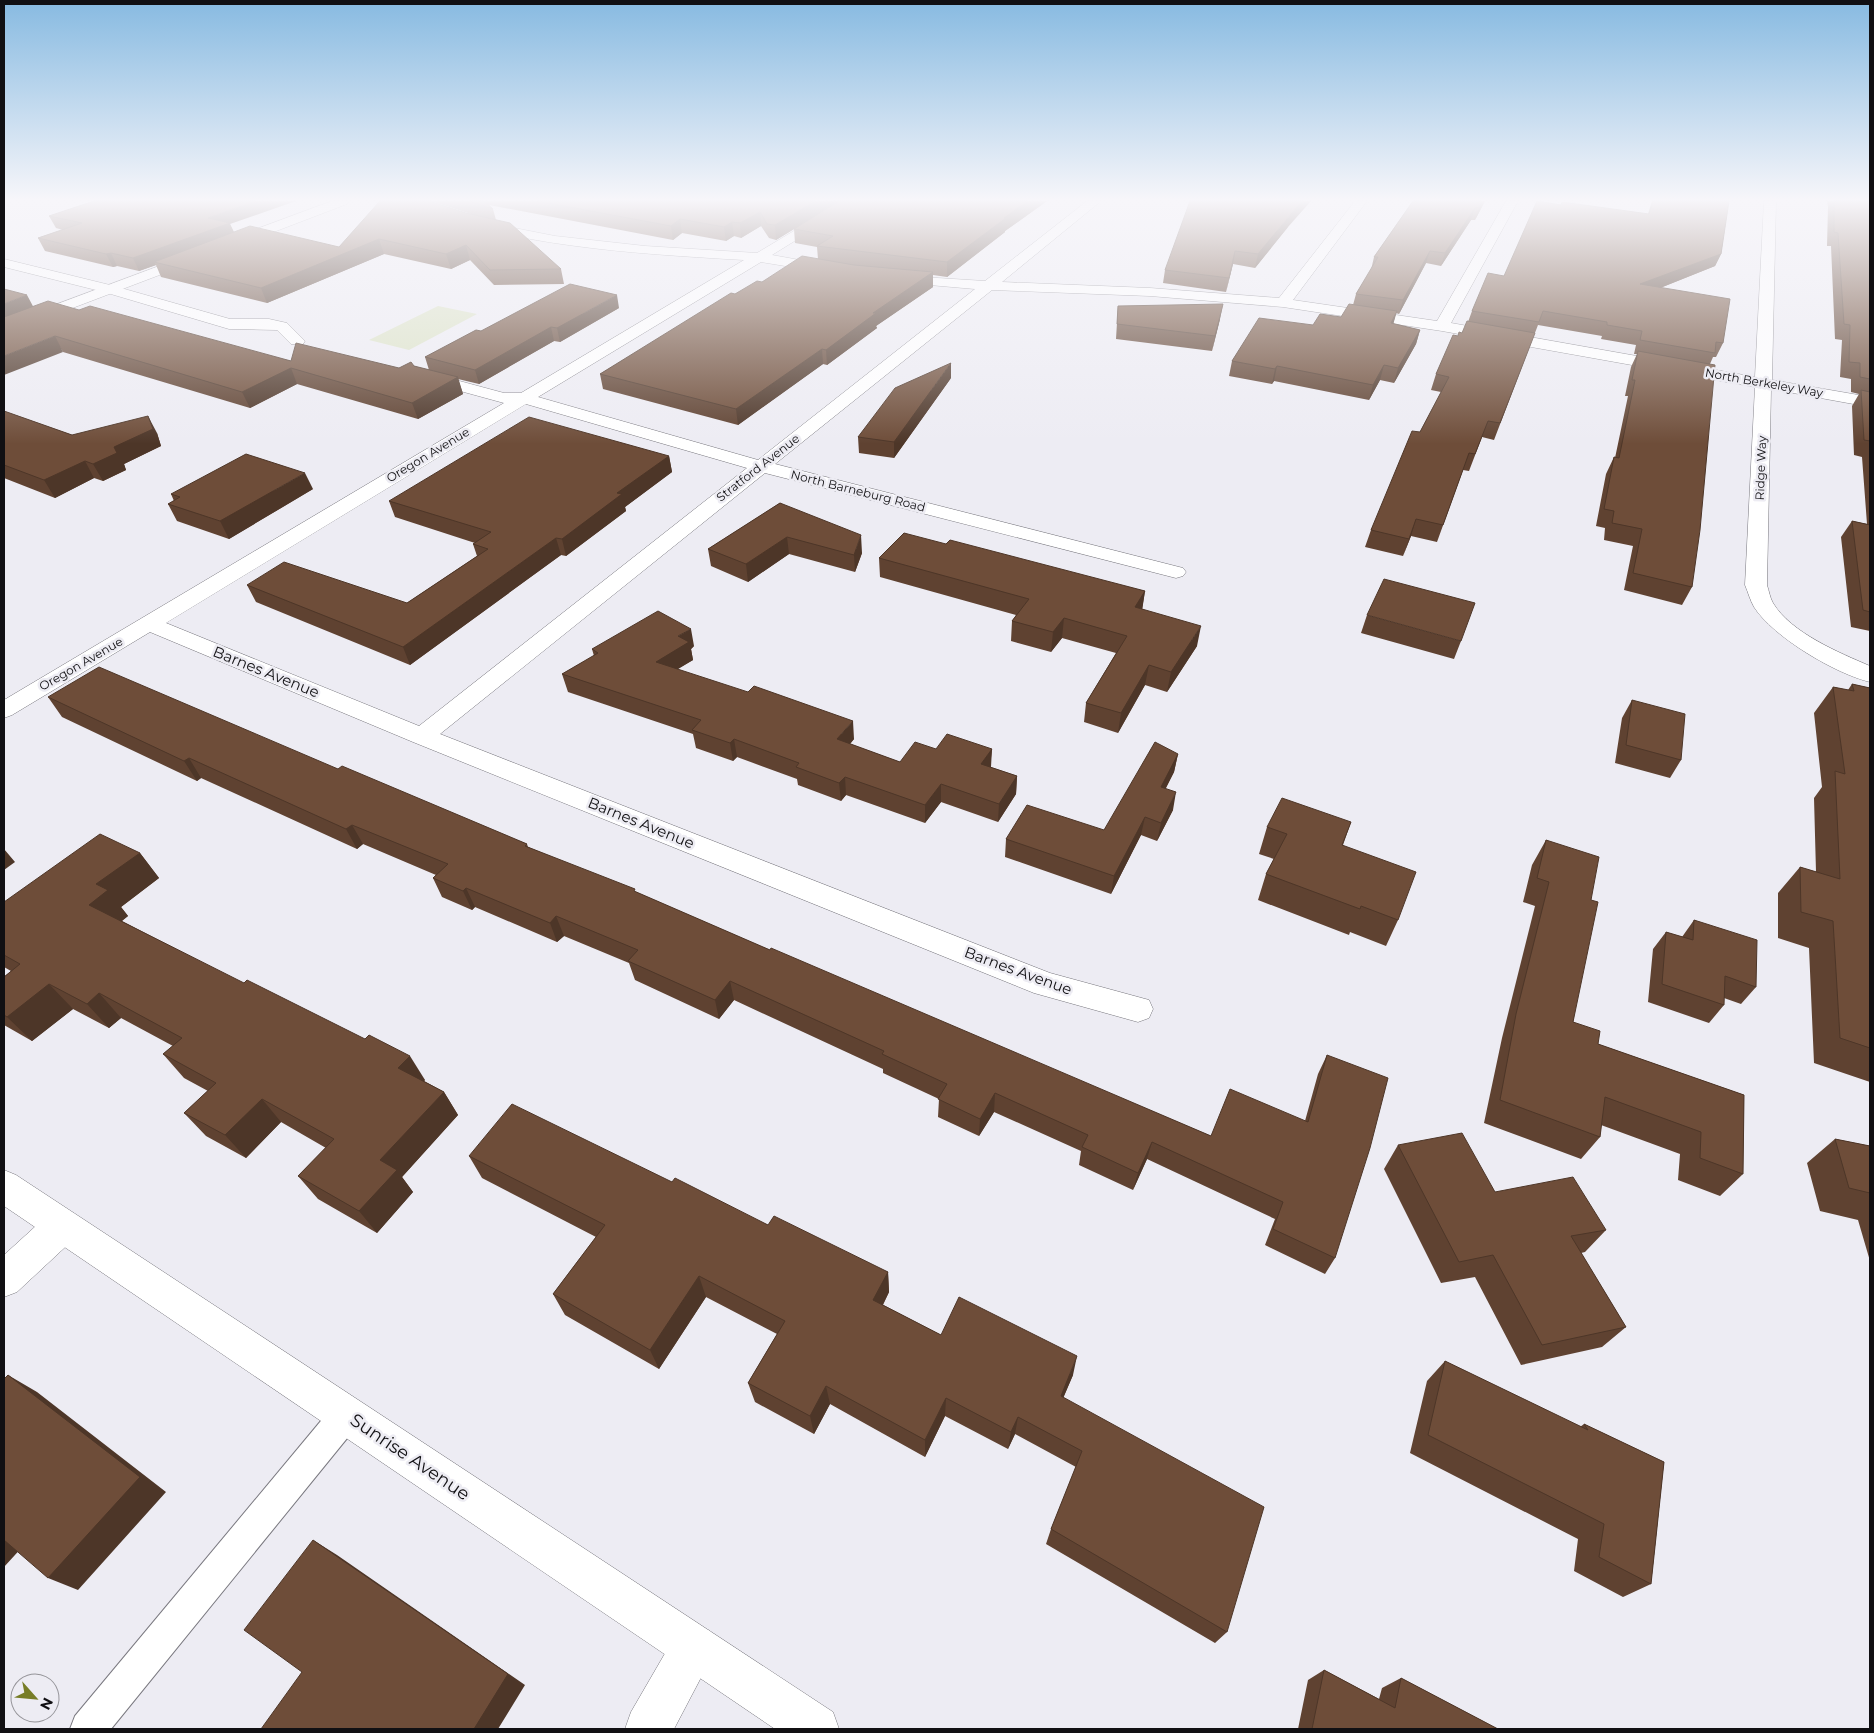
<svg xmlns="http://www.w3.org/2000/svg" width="1874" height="1733" font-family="Montserrat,sans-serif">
<rect width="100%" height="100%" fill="#edecf3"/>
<!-- green -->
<path fill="#dbe2c6" d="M438 306 477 314 409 350 369 340Z"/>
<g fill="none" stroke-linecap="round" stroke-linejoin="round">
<!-- lane casing -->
<g stroke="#78777e" stroke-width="2">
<path id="lane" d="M346 1400 357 1404 361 1415 357 1426 111 1729H70L75 1716 335 1404Z"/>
</g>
<!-- street casing -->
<g stroke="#78777e" stroke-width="1">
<path id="street" d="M406 201H425L494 224 555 236 645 246 757 253 844 201H859L772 255 833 266 835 269 833 272 828 273 761 262 538 397 758 460 975 289 895 282 888 278 890 275 985 281 1087 201H1101L1002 282 1150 288 1279 298 1355 201H1367L1293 300 1437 321 1506 201H1518L1451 323 1755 377 1764 201H1776L1772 380 1870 397V407L1771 389 1767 585C1769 591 1770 598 1773 603 1791 633 1840 653 1870 666V682C1836 674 1773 637 1754 607 1750 600 1748 592 1745 585L1755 387 1442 331 1283 307 1150 296 992 290 775 464 1183 568 1186 572 1183 576 1176 578 765 473 440 734 1050 973 1149 1000 1153 1009 1149 1018 1138 1022 1034 993 413 742 150 632 12 715 4 718V700L504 403 420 380 418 377 420 374 426 372 504 393H521L744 260C659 255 574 250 491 231 463 225 435 213 408 204ZM526 404 747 468 419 726 166 623Z
M4 259 114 286 230 319H269L287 323 305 341 303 344H291L277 330 229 329 104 292 4 267Z
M62 1209 75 1214 80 1226 75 1238 17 1292 4 1297V1255L49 1214Z
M694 1624 710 1631 717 1647 674 1729H625L631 1712 678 1631Z"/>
</g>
<!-- secondary casing -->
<g stroke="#78777e" stroke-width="1">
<path id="secondary" d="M332 201H349L347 204 237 246 232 247 225 243 227 240Z
M194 253 199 254 201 257 199 260 4 334V324Z
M4 1170 16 1175 833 1712 839 1729H775L4 1206Z"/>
</g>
<!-- lane -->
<use href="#lane" fill="#fff" fill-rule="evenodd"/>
<!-- street -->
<use href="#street" fill="#fff" fill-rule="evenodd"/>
<!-- secondary -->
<use href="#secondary" fill="#fff" fill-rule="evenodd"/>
</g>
<!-- wall -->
<path fill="#5f4231" d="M431 201H1047L1005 231V232L947 277 933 275V287L876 326 877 328 827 365 823 364 738 425 603 389 600 374 735 294 762 282 818 259 817 247 795 243 794 229 776 240 769 238 761 226 741 238 734 236 726 241 682 233 673 240 489 205 493 209 496 220 561 269 564 284 494 285 470 260 451 269 384 254 267 303 161 277 156 265 139 271 117 266 113 267 45 251 38 238 63 230 56 228 49 216 230 224 234 232 339 247 466 213 474 215Z
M1413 201H1485L1475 220H1471L1441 266 1426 263 1399 314 1396 313 1393 324 1420 330 1416 344 1394 383 1380 380 1369 400 1274 381 1272 384 1229 376 1232 361 1313 325 1341 317 1353 305 1356 294 1371 270 1374 257Z
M1652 201H1729L1721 254 1715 266 1660 288 1723 343 1716 357H1713L1710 364 1692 587 1682 605 1624 590 1633 546 1604 540 1605 528 1596 526 1606 474 1614 457 1615 458 1628 396H1625L1631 367 1637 354H1634L1636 345 1601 339 1602 336 1538 325 1494 440 1482 437 1469 471 1463 470 1437 542 1411 536 1403 556 1365 547 1371 530 1420 432 1441 392 1431 390 1436 374 1458 336 1462 333 1468 322 1472 311 1504 276 1561 205 1648 214Z
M1827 201H1870V631L1851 627 1841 537 1852 521 1867 524 1862 457 1854 455 1852 406 1859 394 1851 392V379L1840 377 1842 340 1835 339 1831 246H1827L1828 207Z
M1288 227 1255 268 1233 264 1226 292 1163 283 1165 270Z
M33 306 79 310 291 361 399 368 414 366 429 370 425 357 481 331 619 308 560 342 554 341 479 384 458 379 463 394 418 419 297 384 250 408 63 352Z
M1118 306 1220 319 1212 351 1116 339Z
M951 378 894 458 859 453 858 437Z
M4 411 72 435 157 433 161 446 124 464 126 470 103 481 94 478 55 498 4 478Z
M669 456 672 472 625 507 626 511 566 556 561 555 410 665 256 602 247 585 407 603 477 556 473 544 475 543 395 517 389 501Z
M313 489 229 539 177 521 168 504 174 501 171 494Z
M780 503 862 553 855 572 789 554 748 582 711 566 708 549Z
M946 544 1145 591 1142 609 1197 646 1167 692 1145 685 1118 733 1084 722 1086 703 1116 653 1062 638 1051 652 1011 641 1012 621 1016 615 880 577 879 558Z
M1367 615 1461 641 1454 659 1361 633Z
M694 646 691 649 693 660 677 669 854 739 850 744 900 762 936 749H992L990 767 1017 776 1016 794 998 822 941 802 925 823 846 795 841 801 798 785 797 779 737 757 733 761 696 748 693 734 568 692 562 674 594 656 592 649Z
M1852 684 1870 688V1082L1814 1063 1809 948 1778 938V893L1800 867 1816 872 1814 798 1822 787 1814 713 1833 687 1848 690Z
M48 697 338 769 527 844 528 847 636 892 770 950 1211 1136 1305 1121 1318 1074 1327 1055 1335 1258 1325 1274 1265 1245 1275 1219 1147 1159 1133 1190 1079 1165 1081 1151 994 1112 979 1136 938 1117 939 1099 883 1073V1069L734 1000 719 1019 635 980 629 963 564 936 557 942 475 907 472 910 442 897 433 878 436 875 363 844 357 849 201 778 197 781 62 717Z
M1632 700 1681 760 1670 778 1615 763 1622 718Z
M1178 754 1174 772 1166 788 1173 810 1157 841 1141 835 1111 894 1005 857 1006 839 1104 830Z
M1351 822 1343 845 1398 920 1386 946 1350 932 1349 935 1258 900 1266 874 1274 859 1259 854 1267 827Z
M1546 840 1591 900 1573 1022 1598 1044 1744 1095 1743 1174 1720 1196 1678 1180 1680 1154 1601 1125 1600 1137 1581 1159 1484 1123 1502 1038 1535 906 1523 902 1532 865Z
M140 853 159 878 121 907 128 916 122 921 425 1080 424 1081 444 1092 458 1115 402 1177 413 1192 377 1233 318 1199 298 1176 326 1148 281 1122 246 1158 206 1136 184 1113 208 1091 184 1078 163 1054 173 1046 121 1018 109 1028 73 1009 32 1041 4 1025V977L11 971 4 967V902Z
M1694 920 1756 987 1741 1004 1724 998V1005L1709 1023 1648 1002 1653 949 1666 932 1682 937Z
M1835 1139 1870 1146V1261L1858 1220 1820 1211 1807 1163Z
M1398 1145 1495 1192 1606 1230 1585 1252 1581 1253 1626 1327 1602 1347 1521 1365 1475 1277 1441 1283 1384 1169Z
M469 1156 672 1182 768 1225 888 1272 889 1292 883 1305 941 1335 1073 1375 1063 1398 1227 1632 1215 1643 1046 1544 1051 1529 1076 1467 1015 1434 1008 1449 945 1416 925 1457 830 1404 814 1434 755 1402 748 1383 777 1334 706 1297 659 1369 565 1315 553 1294 596 1237 482 1178Z
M1445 1361 1580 1427 1584 1424 1664 1462 1651 1584 1623 1597 1574 1571 1578 1539 1410 1453 1427 1381Z
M1324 1670 1379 1699 1382 1688 1401 1678 1498 1729H1298L1308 1680Z"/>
<!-- shaded-wall -->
<path fill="#4d3628" d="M256 201H296L230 224 235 235 154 262 156 265 139 271 133 258 208 218Z
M816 201H840L776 240 775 225Z
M1028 201H1047L1005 231V232L947 277V262L1004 218Z
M1302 201H1311L1288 227 1255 268 1258 254 1291 214Z
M1482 201H1485L1475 220 1479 208Z
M1475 208 1471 220 1441 266 1445 253Z
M760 212 761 226 741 238 740 223Z
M680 219 682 233 673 240 671 226Z
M732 222 734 236 726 241 724 227Z
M379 239 384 254 267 303 261 288Z
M466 245 470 260 451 269 446 254Z
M1235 251 1233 264 1226 292 1229 278Z
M1430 251 1426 263 1399 314 1403 300Z
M111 253 117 266 113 267 106 254Z
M1721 254 1715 266 1635 298 1640 284Z
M933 272V287L876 326 877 328 827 365 826 350 873 313Z
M27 295 35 310 4 322V304Z
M617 295 619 308 560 342 557 328Z
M1223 304 1220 319 1212 351 1215 336Z
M1397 311 1393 325 1391 323Z
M551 327 554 341 479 384 475 370Z
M1420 330 1416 344 1394 383 1398 368Z
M55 336 63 352 4 375V356Z
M822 349 823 364 738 425 736 409Z
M951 363V378L894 458V442Z
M1384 365 1380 380 1369 400 1373 385Z
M1277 366 1274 381 1272 384 1275 369Z
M291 368 297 384 250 408 242 392Z
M458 377 463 394 418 419 412 403Z
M148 416 157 433 161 446 124 464 126 470 103 481 93 464 114 447Z
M669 456 672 472 625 507 626 511 566 556 562 539 617 493Z
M85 461 94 478 55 498 44 480Z
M305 473 313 489 229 539 220 521Z
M1416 519 1411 536 1403 556 1409 539Z
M861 535 862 553 855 572 854 555Z
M787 537 789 554 748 582 746 564Z
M556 538 561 555 410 665 403 647Z
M1145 591 1142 611 1135 607Z
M1064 618 1062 638 1051 652 1053 632Z
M1201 626 1197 646 1167 692 1171 672Z
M691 629 694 646 691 649 693 660 660 680 656 662 678 636Z
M1149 665 1145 685 1118 733 1121 713Z
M853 721 854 739 839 757 837 739Z
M734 739 737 757 733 761 730 743Z
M992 749 991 767 980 782 981 764Z
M1178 754 1174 772 1157 805 1161 787Z
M189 758 201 778 197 781 184 761Z
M1017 776 1016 794 998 822 999 804Z
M845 777 846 795 841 801 839 783Z
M941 784V802L925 823V805Z
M1176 792 1173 810 1157 841 1161 823Z
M1145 817 1141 835 1111 894 1114 876Z
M352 825 363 844 357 849 346 829Z
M4 849 15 862 4 870Z
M140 853 159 878 121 907 128 916 110 930 89 905 96 884Z
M466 888 475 907 472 910 463 891Z
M556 916 564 936 557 942 550 923Z
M730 981 734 1000 719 1019 715 1000Z
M49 984 73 1009 32 1041 7 1017Z
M99 993 121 1018 109 1028 87 1004Z
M410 1056 425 1080 414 1092 398 1068Z
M444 1092 458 1115 402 1177 413 1192 377 1233 359 1211 380 1160Z
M995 1093 994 1112 979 1136 980 1119Z
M262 1099 281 1122 246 1158 225 1135Z
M1152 1142 1147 1159 1133 1190 1138 1173Z
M888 1272 889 1292 875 1320 873 1300Z
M699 1276 706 1297 659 1369 650 1350Z
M1077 1356 1073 1375 1056 1415 1061 1396Z
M8 1375 37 1392 166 1492 78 1590 48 1578Z
M826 1386 830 1404 814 1434 810 1416Z
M946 1398 945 1416 925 1457V1440Z
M1018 1417 1015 1434 1008 1449 1011 1432Z
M4 1535 25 1544 4 1567Z
M313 1540 337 1555 525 1685 498 1729H474Z"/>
<!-- building -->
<path fill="#6e4d39" stroke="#4d3628" d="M94 201H256L208 218 230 223 133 258 111 253 106 254 38 238 82 223 49 216Z
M380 201H429L466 213 510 223 561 269 490 270 466 245 446 254 379 239 261 288 154 262 250 226 339 247Z
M469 201H484L493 209Z
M537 201H816L775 225 767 224 760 212 740 223 732 222 724 227 680 219 671 226Z
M839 201H1028L1004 218H1006L947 262 817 246 833 236 794 229Z
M1190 201H1302L1291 214 1258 254 1235 251 1229 278 1165 270Z
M1413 201H1482L1479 208H1475L1445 253 1430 251 1403 300 1356 294 1378 257H1374Z
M1537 201 1561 205 1562 202 1649 214 1653 201H1729L1721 254 1640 284 1730 299 1723 343 1716 342 1715 353 1640 340 1642 331 1607 325V322L1543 311 1539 322 1472 311 1488 273 1504 276Z
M1834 201H1870V379L1860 377V363L1849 362 1850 325 1844 324 1838 233 1834 232Z
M802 256 854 265 933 272 873 313H876L826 350 822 349 736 409 600 374 731 293 735 294 757 281 762 282Z
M570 284 617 295 557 328 551 327 475 370 425 357 476 330 481 331Z
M4 289 27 295 4 304Z
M48 301 79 310 90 306 291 361 296 343 399 368 411 362 414 366 458 377 412 403 291 368 242 392 55 336 4 356V317Z
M1223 304 1215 336 1117 324 1118 306Z
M1349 304 1397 311 1391 323 1420 330 1398 368 1384 365 1373 385 1277 366 1275 369 1232 361 1259 318 1313 325 1320 314 1341 317Z
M1467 321 1535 333 1500 423 1488 421 1475 454 1469 453 1443 525 1416 519 1409 539 1371 530 1412 431 1420 432 1449 377 1436 374 1453 335 1458 336 1459 332 1462 333Z
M1638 351 1715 365 1700 530 1692 587 1633 573 1642 529 1612 523 1614 511 1604 509 1614 457 1619 458 1635 380H1632Z
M951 363 894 442 858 437 895 388Z
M1861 390 1870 392V441L1864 440Z
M4 411 72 435 148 416 153 429 114 447 117 453 93 464 85 461 44 480 4 465Z
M529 417 669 456 617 493 622 494 562 539 556 538 403 647 247 585 284 562 407 603 488 549 473 544 491 532 389 501Z
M246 454 305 473 220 521 168 504 180 497 171 494Z
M780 503 861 535 854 555 787 537 746 564 708 549Z
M1852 521 1870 525V612L1863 610Z
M904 533 946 544 950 540 1145 591 1135 607 1201 626 1171 672 1149 665 1121 713 1086 703 1127 636 1064 618 1053 632 1012 621 1029 599 879 558Z
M1384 579 1475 603 1461 641 1367 615Z
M658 611 691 629 678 636 689 642 656 662 748 692 754 686 853 721 837 739 900 762 915 742 936 749 947 734 992 749 981 764 1017 776 999 804 941 784 925 805 845 777 839 783 796 767 799 763 734 739 730 743 692 730 701 720 562 674 598 653 592 649Z
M99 667 338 769 342 766 527 844 525 846 635 889 634 891 770 950 771 948 1211 1136 1230 1089 1308 1122 1327 1055 1388 1078 1370 1148 1335 1258 1273 1229 1283 1202 1152 1142 1138 1173 1082 1147 1088 1135 995 1093 980 1119 938 1099 947 1084 882 1054 884 1051 730 981 715 1000 628 961 638 950 556 916 550 923 466 888 463 891 433 878 448 864 352 825 346 829 189 758 184 761 48 697Z
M1852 684 1870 688V1048L1840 1038 1833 921 1801 912 1800 867 1840 879 1835 771 1845 774 1833 687 1854 691Z
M1632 700 1685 714 1681 760 1626 745Z
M1155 742 1178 754 1161 787 1176 792 1161 823 1145 817 1114 876 1006 839 1027 805 1104 830Z
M1282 798 1351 822 1342 845 1416 872 1398 920 1361 906 1360 909 1266 874 1287 834 1267 827Z
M100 834 140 853 96 884 108 890 89 905 244 983 247 980 365 1039 369 1035 410 1056 398 1068 444 1092 380 1160 397 1170 359 1211 298 1176 334 1139 262 1099 225 1135 184 1113 216 1083 163 1054 182 1038 99 993 87 1004 49 984 7 1017 4 1015V977L20 964 4 955V902Z
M1546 840 1599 857 1591 900 1598 902 1573 1022 1600 1031 1598 1044 1744 1095 1743 1174 1700 1158 1701 1132 1605 1097 1600 1137 1500 1100 1516 1014 1549 882 1537 878Z
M1694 920 1757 940 1756 987 1725 976 1724 1005 1662 984 1666 932 1693 940Z
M512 1104 672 1182 675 1178 768 1225 774 1216 888 1272 873 1300 941 1335 959 1297 1077 1356 1061 1396 1264 1507 1227 1632 1051 1529 1082 1451 1018 1417 1011 1432 946 1398 925 1440 826 1386 810 1416 748 1383 785 1321 699 1276 650 1350 553 1294 605 1225 469 1156Z
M1462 1133 1495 1192 1573 1177 1606 1230 1571 1236 1626 1327 1542 1345 1493 1255 1459 1262 1398 1145Z
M1835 1139 1870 1146V1193L1849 1188Z
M1445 1361 1588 1430 1584 1424 1664 1462 1651 1584 1599 1557 1604 1524 1428 1435Z
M8 1375 140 1477 48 1578 4 1540V1379Z
M313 1540 508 1674 474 1729H261L302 1672 244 1630Z
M1324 1670 1395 1708 1401 1678 1498 1729H1312Z"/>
<!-- sky -->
<linearGradient id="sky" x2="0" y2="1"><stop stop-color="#87bae1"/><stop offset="0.45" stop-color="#f7f6fa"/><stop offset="1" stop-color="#f7f6fa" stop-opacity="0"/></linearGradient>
<rect width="1874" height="444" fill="url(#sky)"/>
<g text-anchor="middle" stroke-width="5" stroke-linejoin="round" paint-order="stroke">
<!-- far-street labels -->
<g font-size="12" fill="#111013" stroke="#edecf3">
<text transform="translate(1764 383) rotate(10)" y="4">North Berkeley Way</text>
<text transform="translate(428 455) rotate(-31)" y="4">Oregon Avenue</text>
<text transform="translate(758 468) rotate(-38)" y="4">Stratford Avenue</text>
<text transform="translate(1761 468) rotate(-88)" y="4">Ridge Way</text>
<text transform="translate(858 491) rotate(14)" y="4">North Barneburg Road</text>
<text transform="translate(81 664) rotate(-30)" y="4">Oregon Avenue</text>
</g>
<!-- street labels -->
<g font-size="15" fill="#111013" stroke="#edecf3">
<text transform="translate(266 672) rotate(22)" y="5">Barnes Avenue</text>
<text transform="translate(641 823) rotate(22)" y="5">Barnes Avenue</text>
<text transform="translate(1018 971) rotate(20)" y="5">Barnes Avenue</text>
</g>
<!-- near-street labels -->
<g font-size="18" fill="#111013" stroke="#edecf3">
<text transform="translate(410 1457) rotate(34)" y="6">Sunrise Avenue</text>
</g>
</g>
<!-- border -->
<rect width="1874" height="1733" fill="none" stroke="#111013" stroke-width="10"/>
<!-- north arrow -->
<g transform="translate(35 1698) rotate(117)"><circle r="24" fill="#edecf3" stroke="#959499"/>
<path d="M0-4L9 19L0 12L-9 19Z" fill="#777d27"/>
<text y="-8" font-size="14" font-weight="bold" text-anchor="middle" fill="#111013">N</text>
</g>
</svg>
